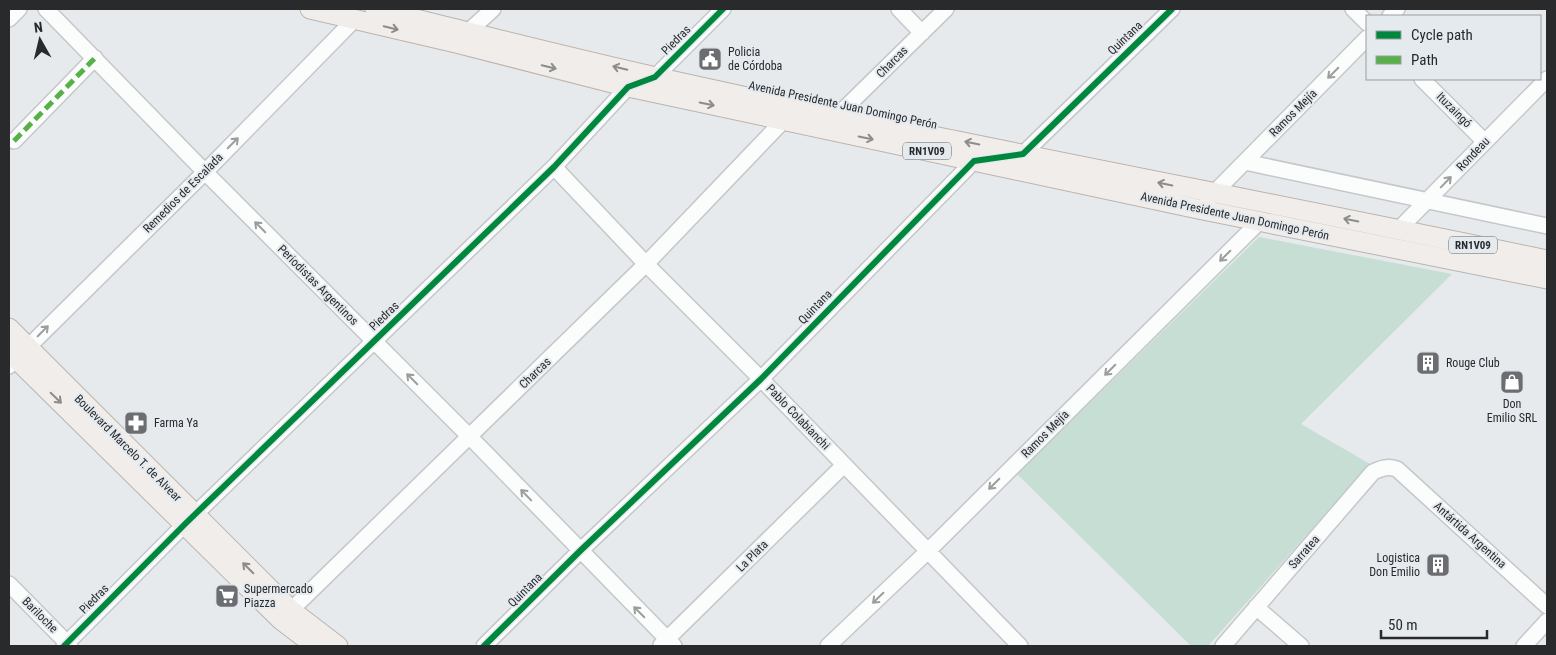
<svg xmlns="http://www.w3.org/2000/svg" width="1556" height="655" font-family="'Roboto Condensed',sans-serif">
<rect width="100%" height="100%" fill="#e7eaed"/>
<!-- grass -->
<path fill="#c6ded4" d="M1259 237 1452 274 1301 424 1370 464 1208 646H1191L1017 474Z"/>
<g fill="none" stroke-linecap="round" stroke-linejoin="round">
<!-- minor casing -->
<g stroke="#c5c7c9" stroke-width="18">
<path id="minor" d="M46 9 205 172 470 437 674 646
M899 9 922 33
M1353 9 1367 23
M1390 16 1397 9
M9 19 19 9
M469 31 493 9
M1422 79 1485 142
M838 115 946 9
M14 141 95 58
M1015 155 1023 154 1172 9
M1245 162 1547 226
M554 167 646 264 761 379 1020 646
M1208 199 1367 38
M1399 229 1547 79
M9 366 205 172 355 19
M9 584 70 646
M1256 607 1301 646
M284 617 646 264 784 120
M661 645 844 465
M64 646 185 524 554 167 628 87 655 77 723 9
M484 646 580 551 761 379 974 161 982 159
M828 646 928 551 1260 221
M1223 646 1373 472C1382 468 1388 466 1397 469L1547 606
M1524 646 1547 621"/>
</g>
<!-- major casing -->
<g stroke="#bab4af" stroke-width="21">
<path id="major" d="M310 9 456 43 628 87 1198 209 1547 279
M375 9C469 32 562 56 656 77 952 143 1250 198 1547 260
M9 328 291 610 338 646
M9 352 281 620 315 646"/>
</g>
<!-- minor -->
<use href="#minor" stroke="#fbfcfc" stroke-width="15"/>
<!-- major -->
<use href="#major" stroke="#f1edea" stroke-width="19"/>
<!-- quiet -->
<path stroke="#56b246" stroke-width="5" stroke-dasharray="10 5" stroke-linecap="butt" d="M14 141 95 58"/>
<!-- cycleway casing -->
<g stroke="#e5eaef" stroke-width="9">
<path id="cycleway" d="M64 646 185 524 554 167 628 87 655 77 723 9
M484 646 580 551 761 379 974 161 1023 154 1172 9"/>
</g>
<!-- cycleway -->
<use href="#cycleway" stroke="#00873e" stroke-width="6"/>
</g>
<!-- one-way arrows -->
<defs><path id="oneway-shaft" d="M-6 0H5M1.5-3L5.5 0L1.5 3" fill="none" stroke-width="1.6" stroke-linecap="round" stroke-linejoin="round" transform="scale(1.25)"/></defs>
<g stroke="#8c8c8b">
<use href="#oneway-shaft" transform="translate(391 28) rotate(13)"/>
<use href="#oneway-shaft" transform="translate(549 67) rotate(14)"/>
<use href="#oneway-shaft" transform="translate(620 68) rotate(-166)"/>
<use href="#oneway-shaft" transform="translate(707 104) rotate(12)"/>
<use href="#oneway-shaft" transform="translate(866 138) rotate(12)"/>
<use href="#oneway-shaft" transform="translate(972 143) rotate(-168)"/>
<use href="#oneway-shaft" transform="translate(1165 184) rotate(-168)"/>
<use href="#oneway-shaft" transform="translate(1351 220) rotate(-169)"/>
<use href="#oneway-shaft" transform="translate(56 398) rotate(44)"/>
<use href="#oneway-shaft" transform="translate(248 568) rotate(-135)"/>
</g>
<g stroke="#9c9e9e">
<use href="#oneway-shaft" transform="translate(1333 73) rotate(135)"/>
<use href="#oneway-shaft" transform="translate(233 143) rotate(-45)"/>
<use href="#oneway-shaft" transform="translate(1446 182) rotate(-46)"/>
<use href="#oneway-shaft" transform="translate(260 227) rotate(-135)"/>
<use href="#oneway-shaft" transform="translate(1225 256) rotate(135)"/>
<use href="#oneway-shaft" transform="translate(43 331) rotate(-45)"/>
<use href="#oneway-shaft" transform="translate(1110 370) rotate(135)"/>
<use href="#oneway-shaft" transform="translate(412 379) rotate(-135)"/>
<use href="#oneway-shaft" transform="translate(994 484) rotate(135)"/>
<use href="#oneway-shaft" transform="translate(526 495) rotate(-134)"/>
<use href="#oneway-shaft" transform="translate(878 598) rotate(136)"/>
<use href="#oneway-shaft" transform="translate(639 612) rotate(-135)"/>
</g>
<!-- icons -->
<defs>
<g id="civic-square" transform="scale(1.25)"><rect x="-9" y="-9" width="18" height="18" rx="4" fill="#6b6d70" stroke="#e5eaef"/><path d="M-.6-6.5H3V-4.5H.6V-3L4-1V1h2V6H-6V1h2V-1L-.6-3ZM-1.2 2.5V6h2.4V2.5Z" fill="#fff"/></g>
<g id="building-square" transform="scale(1.25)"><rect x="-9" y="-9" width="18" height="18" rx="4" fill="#6b6d70" stroke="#e5eaef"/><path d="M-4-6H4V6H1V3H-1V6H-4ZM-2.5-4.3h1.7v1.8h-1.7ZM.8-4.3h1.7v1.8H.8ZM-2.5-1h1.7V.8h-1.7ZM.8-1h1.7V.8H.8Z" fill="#fff"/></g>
<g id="shop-square" transform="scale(1.25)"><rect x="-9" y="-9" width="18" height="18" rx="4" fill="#6b6d70" stroke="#e5eaef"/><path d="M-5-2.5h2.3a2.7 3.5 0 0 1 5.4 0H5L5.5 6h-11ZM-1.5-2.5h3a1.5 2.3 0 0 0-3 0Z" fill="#fff"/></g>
<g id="pharmacy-square" transform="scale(1.25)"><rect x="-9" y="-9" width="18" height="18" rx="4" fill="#6b6d70" stroke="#e5eaef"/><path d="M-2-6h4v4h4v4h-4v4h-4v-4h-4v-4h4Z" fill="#fff"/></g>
<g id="supermarket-square" transform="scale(1.25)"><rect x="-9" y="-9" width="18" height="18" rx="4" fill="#6b6d70" stroke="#e5eaef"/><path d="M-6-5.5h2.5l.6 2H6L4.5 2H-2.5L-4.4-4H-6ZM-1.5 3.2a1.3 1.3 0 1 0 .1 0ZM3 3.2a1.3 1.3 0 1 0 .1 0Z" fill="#fff"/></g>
</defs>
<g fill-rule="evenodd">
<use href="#civic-square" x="710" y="59"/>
<use href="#building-square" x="1428" y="363"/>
<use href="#shop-square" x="1512" y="382"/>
<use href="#pharmacy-square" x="136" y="423"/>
<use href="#building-square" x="1438" y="565"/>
<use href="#supermarket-square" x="227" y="596"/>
</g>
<g text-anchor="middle" stroke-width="4" stroke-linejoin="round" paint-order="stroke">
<!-- shield labels -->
<g fill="#e5eaef" stroke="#616466" stroke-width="1">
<rect x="903" y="142.5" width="48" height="17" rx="4"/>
<rect x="1449" y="236.5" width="48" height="17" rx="4"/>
</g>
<g font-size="11" font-weight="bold" fill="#282a2c">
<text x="927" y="155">RN1V09</text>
<text x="1473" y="249">RN1V09</text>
</g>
<!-- street labels -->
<g font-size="12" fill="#282a2c" stroke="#e5eaef">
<text transform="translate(1125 38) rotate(-44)" y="4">Quintana</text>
<text transform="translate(676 40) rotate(-45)" y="4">Piedras</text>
<text transform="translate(892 62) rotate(-45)" y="4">Charcas</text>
<text transform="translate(843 105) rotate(12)" y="4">Avenida Presidente Juan Domingo Perón</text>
<text transform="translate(1454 110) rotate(45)" y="4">Ituzaingó</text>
<text transform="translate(1293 113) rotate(-45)" y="4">Ramos Mejía</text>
<text transform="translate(1473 154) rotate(-46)" y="4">Rondeau</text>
<text transform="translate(183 193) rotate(-45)" y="4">Remedios de Escalada</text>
<text transform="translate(1235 216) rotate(12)" y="4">Avenida Presidente Juan Domingo Perón</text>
<text transform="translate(318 285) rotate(45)" y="4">Periodistas Argentinos</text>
<text transform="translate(815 307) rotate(-46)" y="4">Quintana</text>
<text transform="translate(384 316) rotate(-44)" y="4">Piedras</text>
<text transform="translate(535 373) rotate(-44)" y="4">Charcas</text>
<text transform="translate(798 417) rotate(46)" y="4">Pablo Colabianchi</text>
<text transform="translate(1045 434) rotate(-45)" y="4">Ramos Mejía</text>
<text transform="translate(128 448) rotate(45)" y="4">Boulevard Marcelo T. de Alvear</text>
<text transform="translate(1470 535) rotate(42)" y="4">Antártida Argentina</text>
<text transform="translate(1304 552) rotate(-49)" y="4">Sarratea</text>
<text transform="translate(752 556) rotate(-45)" y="4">La Plata</text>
<text transform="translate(525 590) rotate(-45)" y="4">Quintana</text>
<text transform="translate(94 599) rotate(-45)" y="4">Piedras</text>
<text transform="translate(40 615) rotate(45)" y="4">Bariloche</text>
</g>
<!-- poi labels -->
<g font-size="12" fill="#282a2c" stroke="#e5eaef" text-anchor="start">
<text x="728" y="56">Policia<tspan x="728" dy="14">de Córdoba</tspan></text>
<text x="1446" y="367">Rouge Club</text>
<text x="1512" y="408" text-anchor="middle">Don<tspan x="1512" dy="14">Emilio SRL</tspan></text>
<text x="154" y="427">Farma Ya</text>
<text x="1420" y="562" text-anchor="end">Logistica<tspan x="1420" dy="14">Don Emilio</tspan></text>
<text x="244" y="593">Supermercado<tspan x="244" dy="14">Piazza</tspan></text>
</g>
</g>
<!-- border -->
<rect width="1556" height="655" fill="none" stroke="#282a2c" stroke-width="20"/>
<!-- legend -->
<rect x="1366" y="15" width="175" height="65" fill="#e5eaef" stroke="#999da1"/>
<rect x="1376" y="31" width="25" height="8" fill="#00873e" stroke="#999da1"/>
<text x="1411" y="40" font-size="15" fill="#282a2c">Cycle path</text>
<rect x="1376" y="56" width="25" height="8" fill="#56b246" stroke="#999da1"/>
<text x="1411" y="65" font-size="15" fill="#282a2c">Path</text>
<!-- north arrow -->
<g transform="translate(40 40) rotate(352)" stroke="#e5eaef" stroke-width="4" paint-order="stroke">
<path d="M0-4L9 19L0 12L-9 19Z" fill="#282a2c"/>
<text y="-8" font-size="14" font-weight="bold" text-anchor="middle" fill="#282a2c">N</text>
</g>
<!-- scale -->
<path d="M1381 630v8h106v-8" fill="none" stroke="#282a2c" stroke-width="2.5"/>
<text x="1388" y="630" font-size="15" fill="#282a2c" stroke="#e5eaef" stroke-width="4" paint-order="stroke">50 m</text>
</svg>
